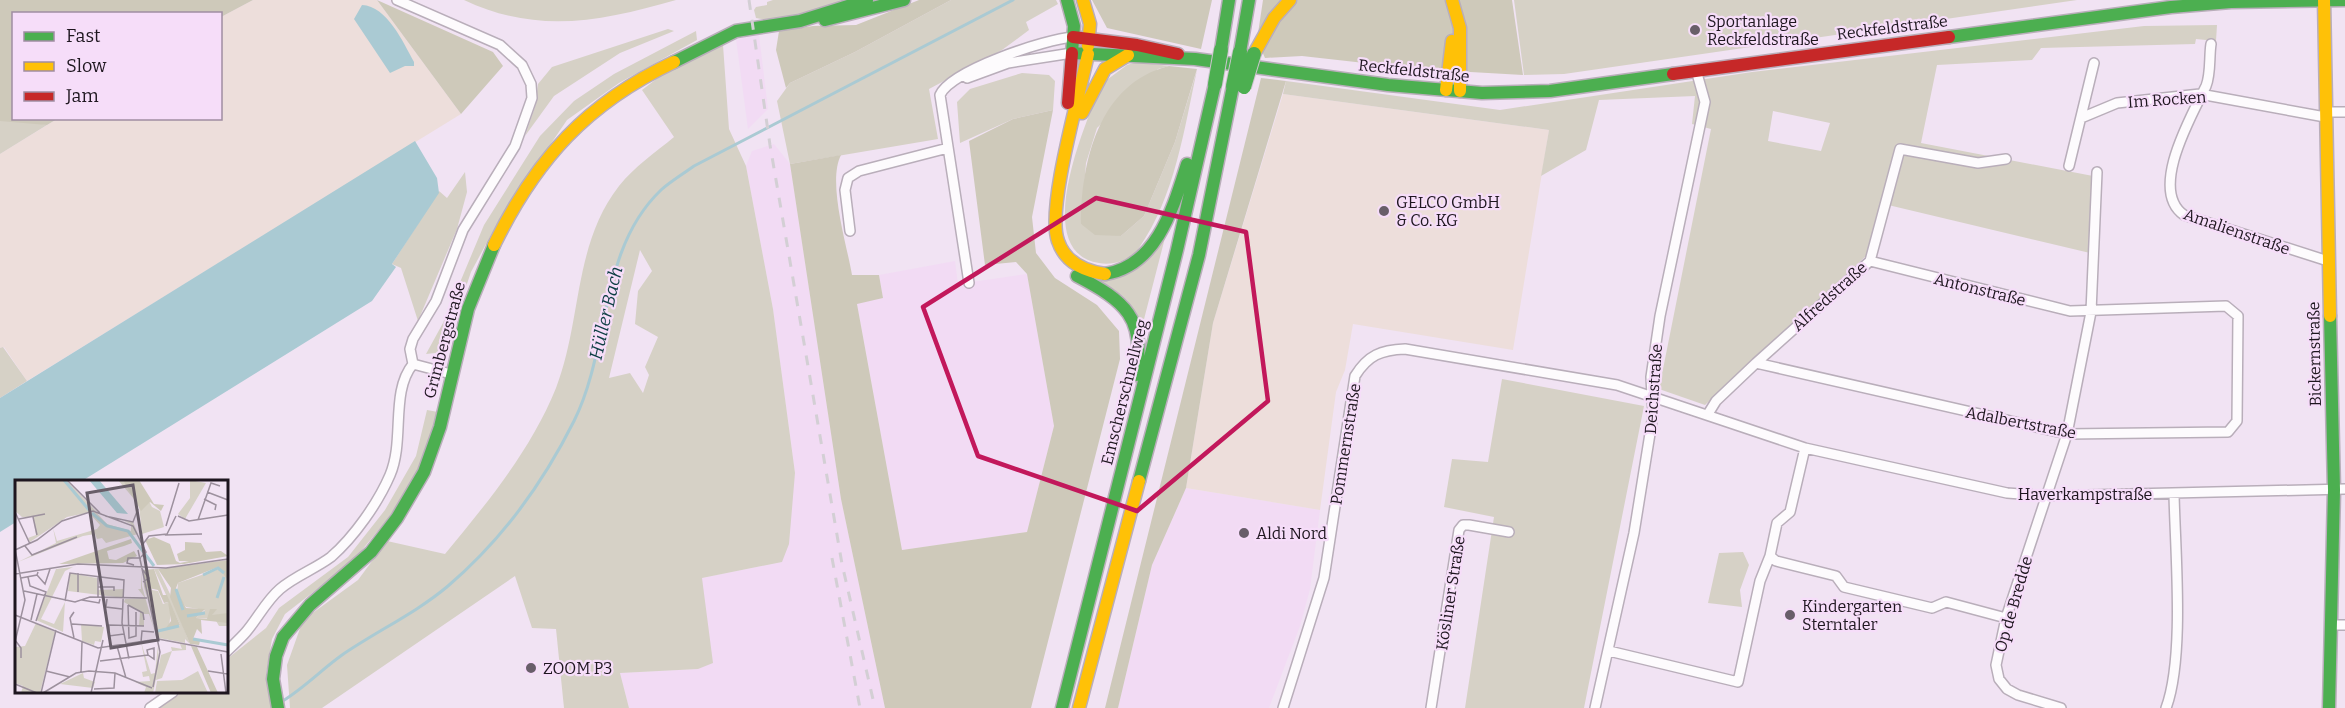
<svg xmlns="http://www.w3.org/2000/svg" width="2345" height="708" font-family="Bitter,serif">
<rect width="100%" height="100%" fill="#f1e3f3"/>
<!-- built -->
<path fill="#f2dbf4" d="M759 35 768 109 748 129 736 39Z
M774 144 790 164 841 499 885 708H629L620 673 698 669 702 578 782 562 795 473 773 309 746 166 752 151Z
M955 261 958 284 1027 274 1054 426 1027 532 902 550 857 303 883 298 879 275Z
M1186 488 1320 510 1310 589 1300 626 1269 708H1118L1152 565Z"/>
<!-- industrial -->
<path fill="#eddedb" d="M253 0H377L461 114 27 381 4 347 0 348V154L57 119 220 118 221 17Z
M1283 94 1549 130 1513 350 1353 324 1345 370 1336 392 1320 510 1186 488 1213 323Z"/>
<!-- green -->
<path fill="#d6d1c6" fill-rule="evenodd" d="M0 0 14 14V118L47 125 0 154Z
M464 0H676C602 21 538 35 464 0Z
M773 0H849C820 10 786 25 756 18L754 10 756 7 767 5V2Z
M951 0H1056L1058 4 1026 22 1029 30 1002 50 929 89 938 139 790 164 777 101 790 83 855 52Z
M1514 0H2077L1564 74 1524 75Z
M2217 25 2216 41 2196 39 2195 44 2041 48 2032 60 1937 65 1921 143 2093 176 2090 253 1884 204 1867 255 1705 405 1659 389 1711 129 1692 124 1695 96 1599 100 1586 150 1541 176 1549 130 1283 94 1286 81 1500 110 1752 72 2144 26ZM1773 111 1830 123 1821 151 1768 141Z
M668 29 674 31 620 53 554 96 525 136 535 107 538 84 552 67Z
M696 31 697 40 619 83 567 120 499 220 471 272 444 352 426 354 443 323 484 225 540 136 574 101 614 74Z
M723 45 729 129 746 166 773 309 795 473 789 544 782 562 702 578 713 663 698 669 620 673 629 708H564L556 629 532 628 515 576 322 708H290L287 665 303 620 358 580 387 541 445 554C487 503 531 450 556 388 582 321 573 245 619 186 634 167 656 152 674 137L642 90 671 68ZM640 250 652 271 638 291 635 324 658 337 645 367 649 375 643 393 630 373 609 378Z
M1137 62 1169 66 1158 69 1097 128 1086 163 1081 224 1121 236 1144 216 1175 142 1197 70C1184 130 1175 196 1139 248 1131 260 1113 266 1099 263 1027 252 1089 114 1105 77L1108 79 1127 65Z
M1022 73 1049 75 1055 81 1053 110 1013 119 960 143 957 102 970 89Z
M465 172 467 192 457 229 418 321 401 268 392 264 439 191 447 198Z
M1167 230 1142 327C1131 300 1125 296 1100 281Z
M3 347 27 381 0 398V348Z
M1502 379 1644 406 1584 708H1465L1494 517 1444 507 1452 459 1488 462Z
M427 410 438 412 416 477 386 521 352 562 285 614 272 639 266 674 270 680 273 708H159L182 692H226L227 659 266 628 279 608 348 557 385 510 416 456Z
M1743 552 1749 565 1740 590 1742 607 1708 603 1719 553Z"/>
<!-- forest -->
<path fill="#cec9ba" d="M0 0H253L221 17 220 14H14V118L57 119 47 125 0 121Z
M377 0 493 52 503 66 461 114Z
M919 0H951L855 52 790 83 786 88 776 50 779 31 813 26 856 25Z
M1092 0H1212L1201 49 1107 28Z
M1263 0H1512L1523 75 1418 69 1302 56 1265 58 1257 40Z
M1169 66 1197 69 1175 142 1144 216 1121 236 1095 235 1081 224C1081 162 1099 83 1169 66Z
M1261 78 1286 81 1213 323 1186 488 1152 565 1118 708H1105Z
M1053 110 1032 217 1036 253 1055 278 1097 305 1119 331 1120 359 1031 708H885L841 499 790 164 841 155C827 182 847 245 852 275H879L883 298 857 304 902 550 1027 532 1054 426 1027 274 1016 262 985 265 969 141 1013 119Z"/>
<!-- water -->
<path fill="#aacad3" d="M362 5C387 6 403 42 414 62V66H405L390 73 354 19Z
M415 141 437 178 439 193 392 264 396 267 372 301 82 481 16 482V522L0 532V398Z"/>
<g fill="none" stroke-linecap="round" stroke-linejoin="round">
<!-- stream -->
<path stroke="#aacad3" stroke-width="3" d="M281 702C303 689 321 670 342 655 377 631 416 613 448 586 502 540 543 483 574 421 611 347 598 250 661 190 671 181 683 174 694 166L1013 0"/>
<!-- street casing -->
<g stroke="#b9aeba" stroke-width="12">
<path id="street" d="M397 0 500 45 522 65 531 84 532 98 515 146 463 230 436 301 413 339 410 349 413 364
M2211 44C2209 56 2211 74 2206 86 2192 115 2148 190 2184 215L2328 261
M967 78 1008 63 1072 53
M2325 112H2345
M2081 118 2117 103 2200 94 2325 117
M2069 166 2094 63
M850 231 845 190 848 178 859 171 948 148
M969 283 940 95C951 70 1046 39 1073 37
M1756 363 2067 434 2228 432 2237 421 2238 316 2226 306 2070 311 1870 261
M413 364 451 374
M1708 414 1716 401 1756 363 1870 261 1900 149 1978 163 2006 159
M1770 556 1776 561 1836 576 1844 587 1932 608 1946 602 2006 618
M2331 625H2345
M1609 651 1738 682 1760 581 1770 556 1777 523 1790 512 1805 448
M226 652C233 645 240 639 246 632 258 618 266 601 280 589 295 576 315 569 331 557 354 537 378 503 390 475 405 440 390 392 413 364
M150 708 173 692
M1283 708 1324 578 1355 376C1368 355 1381 350 1405 349L1617 385 1805 448 2007 493 2046 496 2345 489
M1431 708 1459 530 1463 525H1469L1509 532
M1595 708 1634 533 1653 415 1651 377 1660 316 1705 102 1696 70
M2061 708 2018 695 2007 689 1999 679 1996 665 2006 618 2067 434 2091 312 2097 172
M2166 708C2185 657 2175 550 2174 493"/>
</g>
<!-- fast casing -->
<g stroke="#b9aeba" stroke-width="15">
<path id="fast" d="M1067 0 1074 26 1072 53 1195 59 1388 85 1482 93 1550 91 1673 74
M825 20 904 0
M1949 37 2171 7 2231 2 2345 0
M1221 50 1229 0
M1240 52 1249 0
M674 62 736 31 800 21 867 0
M1105 274C1157 266 1173 208 1187 164
M1077 276C1125 301 1146 318 1136 375
M1139 481 1199 255 1233 86
M278 708 273 679 276 656 283 637 310 605 371 552 397 518 424 472 440 427 468 309 494 245
M1062 708 1177 250 1215 84
M2329 708 2334 490 2330 316"/>
</g>
<!-- slow casing -->
<g stroke="#b9aeba" stroke-width="15">
<path id="slow" d="M1083 0 1090 24 1088 46
M1452 0 1460 28V91
M2324 0 2330 316
M1088 54C1080 93 1046 209 1058 241 1065 262 1084 271 1105 274
M1254 54 1274 18 1290 0
M1446 90 1452 41
M1082 113 1105 69 1128 55
M494 245C536 159 587 103 674 62
M1079 708 1139 481"/>
</g>
<!-- jam casing -->
<g stroke="#b9aeba" stroke-width="15">
<path id="jam" d="M1073 37 1137 45 1178 54
M1673 74 1949 37
M1068 103 1072 53"/>
</g>
<!-- street -->
<use href="#street" stroke="#fdfbfd" stroke-width="9"/>
<!-- fast -->
<use href="#fast" stroke="#4caf50" stroke-width="12"/>
<!-- slow -->
<use href="#slow" stroke="#ffc107" stroke-width="12"/>
<!-- jam -->
<use href="#jam" stroke="#c62828" stroke-width="12"/>
<!-- rail -->
<path stroke="#d3cfd4" stroke-width="3" stroke-dasharray="10 10" stroke-linecap="butt" d="M749 0 770 145 842 564 875 708
M832 558 860 708"/>
<!-- fast-bridge casing -->
<g stroke="#cdc6ce" stroke-width="16" stroke-linecap="butt">
<path id="fast-bridge" d="M1215 84 1221 50
M1233 86 1240 52
M1244 87 1254 54"/>
</g>
<!-- fast-bridge -->
<use href="#fast-bridge" stroke="#4caf50" stroke-width="14"/>
</g>
<!-- marked area -->
<path fill="none" stroke="#c2185b" stroke-width="4.5" stroke-linejoin="round" d="M1096 198 1246 232 1268 401 1137 511 978 456 923 307Z"/>
<!-- markers -->
<g fill="#685e69" stroke="#f6ddf9" stroke-width="2">
<circle cx="1695" cy="30" r="6"/>
<circle cx="1384" cy="211" r="6"/>
<circle cx="1244" cy="533" r="6"/>
<circle cx="1790" cy="615" r="6"/>
<circle cx="531" cy="668" r="6"/>
</g>
<g text-anchor="middle" stroke-width="4.5" stroke-linejoin="round" paint-order="stroke">
<!-- poi labels -->
<g font-size="16" fill="#1e161f" stroke="#f6ddf9" text-anchor="start">
<text x="1707" y="27">Sportanlage<tspan x="1707" dy="18">Reckfeldstraße</tspan></text>
<text x="1396" y="208">GELCO GmbH<tspan x="1396" dy="18">&amp; Co. KG</tspan></text>
<text x="1256" y="539">Aldi Nord</text>
<text x="1802" y="612">Kindergarten<tspan x="1802" dy="18">Sterntaler</tspan></text>
<text x="543" y="674">ZOOM P3</text>
</g>
<!-- street labels -->
<g font-size="16" fill="#1e161f" stroke="#f6ddf9">
<text transform="translate(1892 27) rotate(-7)" y="6">Reckfeldstraße</text>
<text transform="translate(1414 70) rotate(6)" y="6">Reckfeldstraße</text>
<text transform="translate(2167 99) rotate(-4)" y="6">Im Rocken</text>
<text transform="translate(2237 231) rotate(19)" y="6">Amalienstraße</text>
<text transform="translate(1980 289) rotate(14)" y="6">Antonstraße</text>
<text transform="translate(1829 296) rotate(-42)" y="6">Alfredstraße</text>
<text transform="translate(444 340) rotate(-75)" y="6">Grimbergstraße</text>
<text transform="translate(2314 354) rotate(-91)" y="6">Bickernstraße</text>
<text transform="translate(1653 389) rotate(-86)" y="6">Deichstraße</text>
<text transform="translate(1124 392) rotate(-76)" y="6">Emscherschnellweg</text>
<text transform="translate(2021 422) rotate(11)" y="6">Adalbertstraße</text>
<text transform="translate(1345 444) rotate(-81)" y="6">Pommernstraße</text>
<text x="2085" y="500">Haverkampstraße</text>
<text transform="translate(1450 593) rotate(-81)" y="6">Kösliner Straße</text>
<text transform="translate(2013 604) rotate(-74)" y="6">Op de Bredde</text>
</g>
<!-- water labels -->
<g font-size="18" font-style="italic" fill="#0e3f44" stroke="#f6ddf9">
<text transform="translate(606 313) rotate(-77)" y="6">Hüller Bach</text>
</g>
</g>
<!-- overview -->
<g transform="translate(15 480)">
<rect width="213" height="213" fill="#f1e3f3"/>
<path d="M0 0H51L80 30 96 39 81 31 52 37 15 62 13 58 21 55 18 37H7L0 31ZM103 0H123L137 27 145 31 149 47 127 54 124 25ZM175 0 191 3 170 39 163 34 175 18ZM81 32 92 44 116 51V44L109 41 118 42 123 54 91 63 87 58 82 59 80 54 68 56 3 82 41 63 38 48 42 61 82 49 85 45 74 33ZM213 86V146H204L200 139 181 138 190 130 171 127 162 115 163 103ZM58 87 50 91 26 139 39 144 50 122 48 152 21 140 41 89ZM139 89H143L156 116 175 164 170 159V163L144 158 129 107 135 105 137 110 143 111 148 124 153 122 156 129 154 148 165 145ZM126 91 127 106 140 152 134 134H129V146H124L125 132 109 122 110 119 130 118 123 109H126ZM55 93 82 98 83 110 109 109V118L53 111ZM21 143 40 152 25 213H6L8 206 0 203V167L10 166ZM66 144 89 147 86 162 80 161 79 165 67 161ZM126 162 136 194 140 193 143 165 144 185 138 213H129L131 207 120 202 135 201 134 196 128 197 127 192 132 191ZM165 164 171 165V170L157 171 147 198 141 200 146 175 157 171 156 167 167 169ZM183 191 193 213H140L142 201 167 200ZM68 193 69 198 80 202 78 208 45 204Z" fill="#d6d1c6"/>
<path d="M108 0H124L139 24 149 25 146 31 135 22 126 31ZM139 57 155 64 161 81 165 83 174 81H164L162 74 170 70V62L186 63 191 72 206 71 213 76 169 84 142 85 130 60ZM116 59 117 63 109 66 92 71 94 79 101 80 119 71 122 76 108 83 44 84ZM213 80V100L203 87 163 103 161 108 171 128 190 129 181 138 192 139 195 129H202L197 135 213 133V143L186 140 187 154 182 149 178 159 185 161 184 165 175 164 155 117 156 108 143 89ZM139 89 148 115H152L165 145 151 148 156 141 153 122 149 123 143 110 129 107 128 90ZM176 166 182 167 203 213H196Z" fill="#cec9ba"/>
<path d="M74 0H84L113 34 102 33Z" fill="#aacad3"/>
<path fill="none" stroke="#aacad3" stroke-width="3" d="M49 0 74 30M77 33 92 46 113 51 139 86M188 95 203 88 209 93M161 109 168 130M202 118 209 97M172 136 190 133M143 151 164 146M178 159 213 165"/>
<path fill="none" stroke="#9d919e" stroke-width="1.5" d="M52 0 85 33M192 12 213 20M189 19 201 25 200 30M0 32 15 64M90 36 118 42 123 29M163 36 174 41 213 35M18 37 22 55M4 39 30 34M183 40 196 3 205 6M151 46 164 3M150 55 187 54M128 64 134 56 152 54 161 36M10 66 17 75 62 57M0 69 10 120 0 162M0 70 22 60 47 41 78 31 118 46 131 72 126 77M123 70 145 172 138 207M119 85 112 83 113 78H126M127 89 134 98 128 102M0 94 63 84 151 88 213 79M22 95 30 104 35 89M13 97 15 106 31 112 21 141M6 98 22 95 23 92M83 107H99V111M9 111 60 122 75 117 132 118M63 112V93M83 118V97M92 119 91 127 107 129M67 120 84 123 85 119M50 121 55 93 109 100 107 143 114 179M113 125 114 158 121 156V132M113 125 128 133 129 140M0 135 83 168 143 159 213 172M56 136 59 132 55 138 59 158M16 140 22 114M57 144 87 146M109 154 94 156V145L129 146M0 160 6 168V178M126 162 127 151 139 152M102 166 111 198M206 174 211 213M85 181 133 175 139 179V168L132 170 133 175M31 191 55 197M193 191 213 194M66 192 67 162M0 204 22 213M79 209 99 208 100 193M26 213 41 150M28 213 61 193 74 191 100 193 137 208M76 213 88 160"/>
<path fill="#685e69" fill-opacity="0.15" stroke="#685e69" stroke-width="3" d="M118 5 143 160 96 168 72 13Z"/>
<rect width="213" height="213" fill="none" stroke="#1e161f" stroke-width="3"/>
</g>
<!-- legend -->
<rect x="12" y="12" width="210" height="108" fill="#f6ddf9" stroke="#a08da2" stroke-width="1.5"/>
<rect x="24" y="32" width="30" height="9" fill="#4caf50" stroke="#a08da2" stroke-width="1.5"/>
<text x="66" y="42" font-size="18" fill="#1e161f">Fast</text>
<rect x="24" y="62" width="30" height="9" fill="#ffc107" stroke="#a08da2" stroke-width="1.5"/>
<text x="66" y="72" font-size="18" fill="#1e161f">Slow</text>
<rect x="24" y="92" width="30" height="9" fill="#c62828" stroke="#a08da2" stroke-width="1.5"/>
<text x="66" y="102" font-size="18" fill="#1e161f">Jam</text>
</svg>
